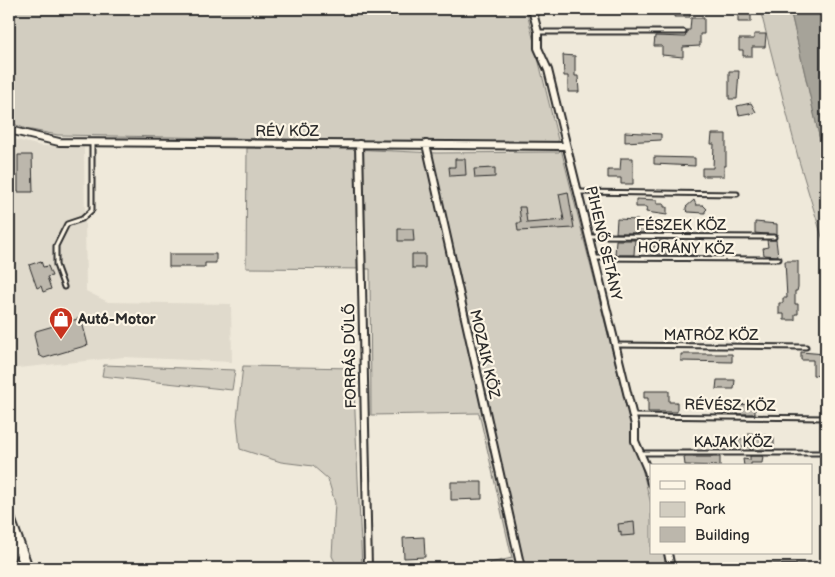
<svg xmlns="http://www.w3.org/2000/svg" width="835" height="577" font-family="'Balsamiq Sans',sans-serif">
<rect width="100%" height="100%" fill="#efe9da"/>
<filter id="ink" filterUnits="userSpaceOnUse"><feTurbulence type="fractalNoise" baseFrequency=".02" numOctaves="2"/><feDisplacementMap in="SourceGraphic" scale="10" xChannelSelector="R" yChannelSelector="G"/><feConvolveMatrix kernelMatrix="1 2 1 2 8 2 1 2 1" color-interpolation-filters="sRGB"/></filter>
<g filter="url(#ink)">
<!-- built -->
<path fill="#e0dacc" d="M9 138 41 146 84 147 86 291 108 302 231 304 232 362 124 357 9 369Z"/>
<!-- green -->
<path fill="#d2cdc0" stroke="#7e7c76" d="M9 9H526L559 144 58 135 26 129 9 122Z
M760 9H790L826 166V250L799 161Z
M247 148 351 149 436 153 559 152 561 149 651 504V553H664L668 568H491L490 563 512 558 479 413 371 415 370 269 246 268Z
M104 365 235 370 232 390 102 376Z
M243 366 353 368 362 568H338L332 556 335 503 328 479 313 466 281 462 240 449 237 419Z"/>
<!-- water -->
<path fill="#a6a399" stroke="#75736d" d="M790 9H826V166L823 153Z"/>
<!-- building -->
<path fill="#bcb7ac" stroke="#2b2b2b" d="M675 9H690V17H674Z
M738 10H751V22H738Z
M691 18H704V34H700V46L683 47V57L662 55V46H654L655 36 685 37 687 32V30H690Z
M754 34H766L765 47H752V56H743V50H739V39H754Z
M563 55 575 56V76H578L579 92H568V76H564Z
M729 71H739L737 99H729Z
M751 103 756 112 750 114V113L739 115 737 106Z
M625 132 661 134V140L625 142Z
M712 134H726V166H724V176H702V168H713L714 144H711Z
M18 155H32L33 192H18Z
M654 157 695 158V166L654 164Z
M621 158H633V184H621V178H608V170H620Z
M455 159H465L466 175 450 176 449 167H455Z
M495 168V177L475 178 474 169Z
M568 192 574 228 518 231 517 223H521L519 207H525L527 223 564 220 559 194Z
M636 199 657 200V204H664V207H667V215L646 212 647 207H636Z
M694 200 696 205H703L707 209 705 211V213L688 212 686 210V207Z
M617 219 638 220V225L647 226 646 233H616Z
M755 222 777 224V235L755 233Z
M398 229H413L414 241H398Z
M616 240H635L634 255H615Z
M767 240H776L778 256 764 255 763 248 768 247Z
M659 241H668V254H651V246H659Z
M684 244H695V255H680V248H684Z
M169 254H216V263H205V267H169Z
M412 254H425V268H412Z
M41 261 43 267 48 266 52 276 47 277 51 289 43 292 41 286 37 288 29 265Z
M785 261H798V287L797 291H795V304H798V314H795V320H784V314H779V303H783V298H787Z
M81 318 88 345 44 358 39 355 34 335 36 331Z
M801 352 825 354V362H820V376L813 375V360H801Z
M681 354H732V362L681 361Z
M717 380H735L734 389H716Z
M644 391H669V402H677V412H648V398H644Z
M736 404 755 405V414H738L735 412Z
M749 433 772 436V437H774V450H750V447L733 446 734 439H749Z
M750 456H763L762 463H751V466H744L743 459 750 460Z
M684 457H720V466L685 465Z
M451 482H482V499L451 500Z
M634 522 635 535 621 536V531L619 532 618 524Z
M424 537 425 557 404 558 403 538Z"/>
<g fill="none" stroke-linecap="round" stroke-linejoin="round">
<!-- lane casing -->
<g stroke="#2b2b2b" stroke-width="7">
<path id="lane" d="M538 32H684
M579 192 737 194
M589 236 774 237
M594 258 779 259
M64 287 56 265V246L67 224 82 219 92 210V143
M616 345 806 347
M634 416 826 418
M641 453H826
M671 567H826"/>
</g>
<!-- street casing -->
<g stroke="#2b2b2b" stroke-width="10">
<path id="street" d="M532 9 538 32V48L548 70 635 425V441L648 471 651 483
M9 130 59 142 566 146
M359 144 368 568
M426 144 521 568
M668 553 671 568"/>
</g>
<!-- secondary casing -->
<g stroke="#2b2b2b" stroke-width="12">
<path id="secondary" d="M9 560 13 548 14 535"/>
</g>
<!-- primary casing -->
<g stroke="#2b2b2b" stroke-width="14">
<path id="primary" d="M9 518 27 568"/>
</g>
<!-- lane -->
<use href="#lane" stroke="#fcf5e5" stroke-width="3"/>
<!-- street -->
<use href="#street" stroke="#fcf5e5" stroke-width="6"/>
<!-- secondary -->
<use href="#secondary" stroke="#fcf5e5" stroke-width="9"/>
<!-- primary -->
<use href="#primary" stroke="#fcf5e5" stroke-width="10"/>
</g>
</g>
<!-- icons -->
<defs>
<g id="shop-pin" transform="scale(1.25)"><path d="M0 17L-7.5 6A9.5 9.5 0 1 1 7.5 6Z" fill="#c8321e" stroke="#fcf5e5"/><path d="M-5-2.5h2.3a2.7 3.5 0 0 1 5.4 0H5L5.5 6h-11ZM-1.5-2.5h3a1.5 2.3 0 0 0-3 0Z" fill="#fff"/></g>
</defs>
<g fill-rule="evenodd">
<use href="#shop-pin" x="61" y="319"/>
</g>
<g text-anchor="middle" stroke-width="4.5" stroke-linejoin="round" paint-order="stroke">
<!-- street labels -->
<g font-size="15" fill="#2b2b2b" stroke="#fcf5e5">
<text x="287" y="136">RÉV KÖZ</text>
<text x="681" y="230">FÉSZEK KÖZ</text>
<text transform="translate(604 243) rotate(77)" y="5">PIHENŐ SÉTÁNY</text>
<text transform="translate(686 248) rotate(1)" y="5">HORÁNY KÖZ</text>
<text x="711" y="340">MATRÓZ KÖZ</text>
<text transform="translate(485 354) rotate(77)" y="5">MOZAIK KÖZ</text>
<text transform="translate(350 356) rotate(-91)" y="5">FORRÁS DŰLŐ</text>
<text transform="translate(730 405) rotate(1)" y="5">RÉVÉSZ KÖZ</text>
<text x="733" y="447">KAJAK KÖZ</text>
</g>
<!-- poi labels -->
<g font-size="15" font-weight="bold" fill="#2b2b2b" stroke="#fcf5e5" text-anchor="start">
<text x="78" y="324">Autó-Motor</text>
</g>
</g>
<!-- margin -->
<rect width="835" height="577" fill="none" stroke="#fcf5e5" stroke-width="30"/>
<rect x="15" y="15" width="805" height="547" fill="none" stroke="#2b2b2b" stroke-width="2" filter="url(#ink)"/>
<!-- legend -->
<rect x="650" y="464" width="162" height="90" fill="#fcf5e5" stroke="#a8a49b"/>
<rect x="660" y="481" width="25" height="8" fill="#fcf5e5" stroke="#a8a49b"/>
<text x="695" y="490" font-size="15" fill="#2b2b2b">Road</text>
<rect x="660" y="502" width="25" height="15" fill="#d2cdc0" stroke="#a8a49b"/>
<text x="695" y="514" font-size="15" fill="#2b2b2b">Park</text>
<rect x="660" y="527" width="25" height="15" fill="#bcb7ac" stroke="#a8a49b"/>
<text x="695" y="540" font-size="15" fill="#2b2b2b">Building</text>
</svg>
